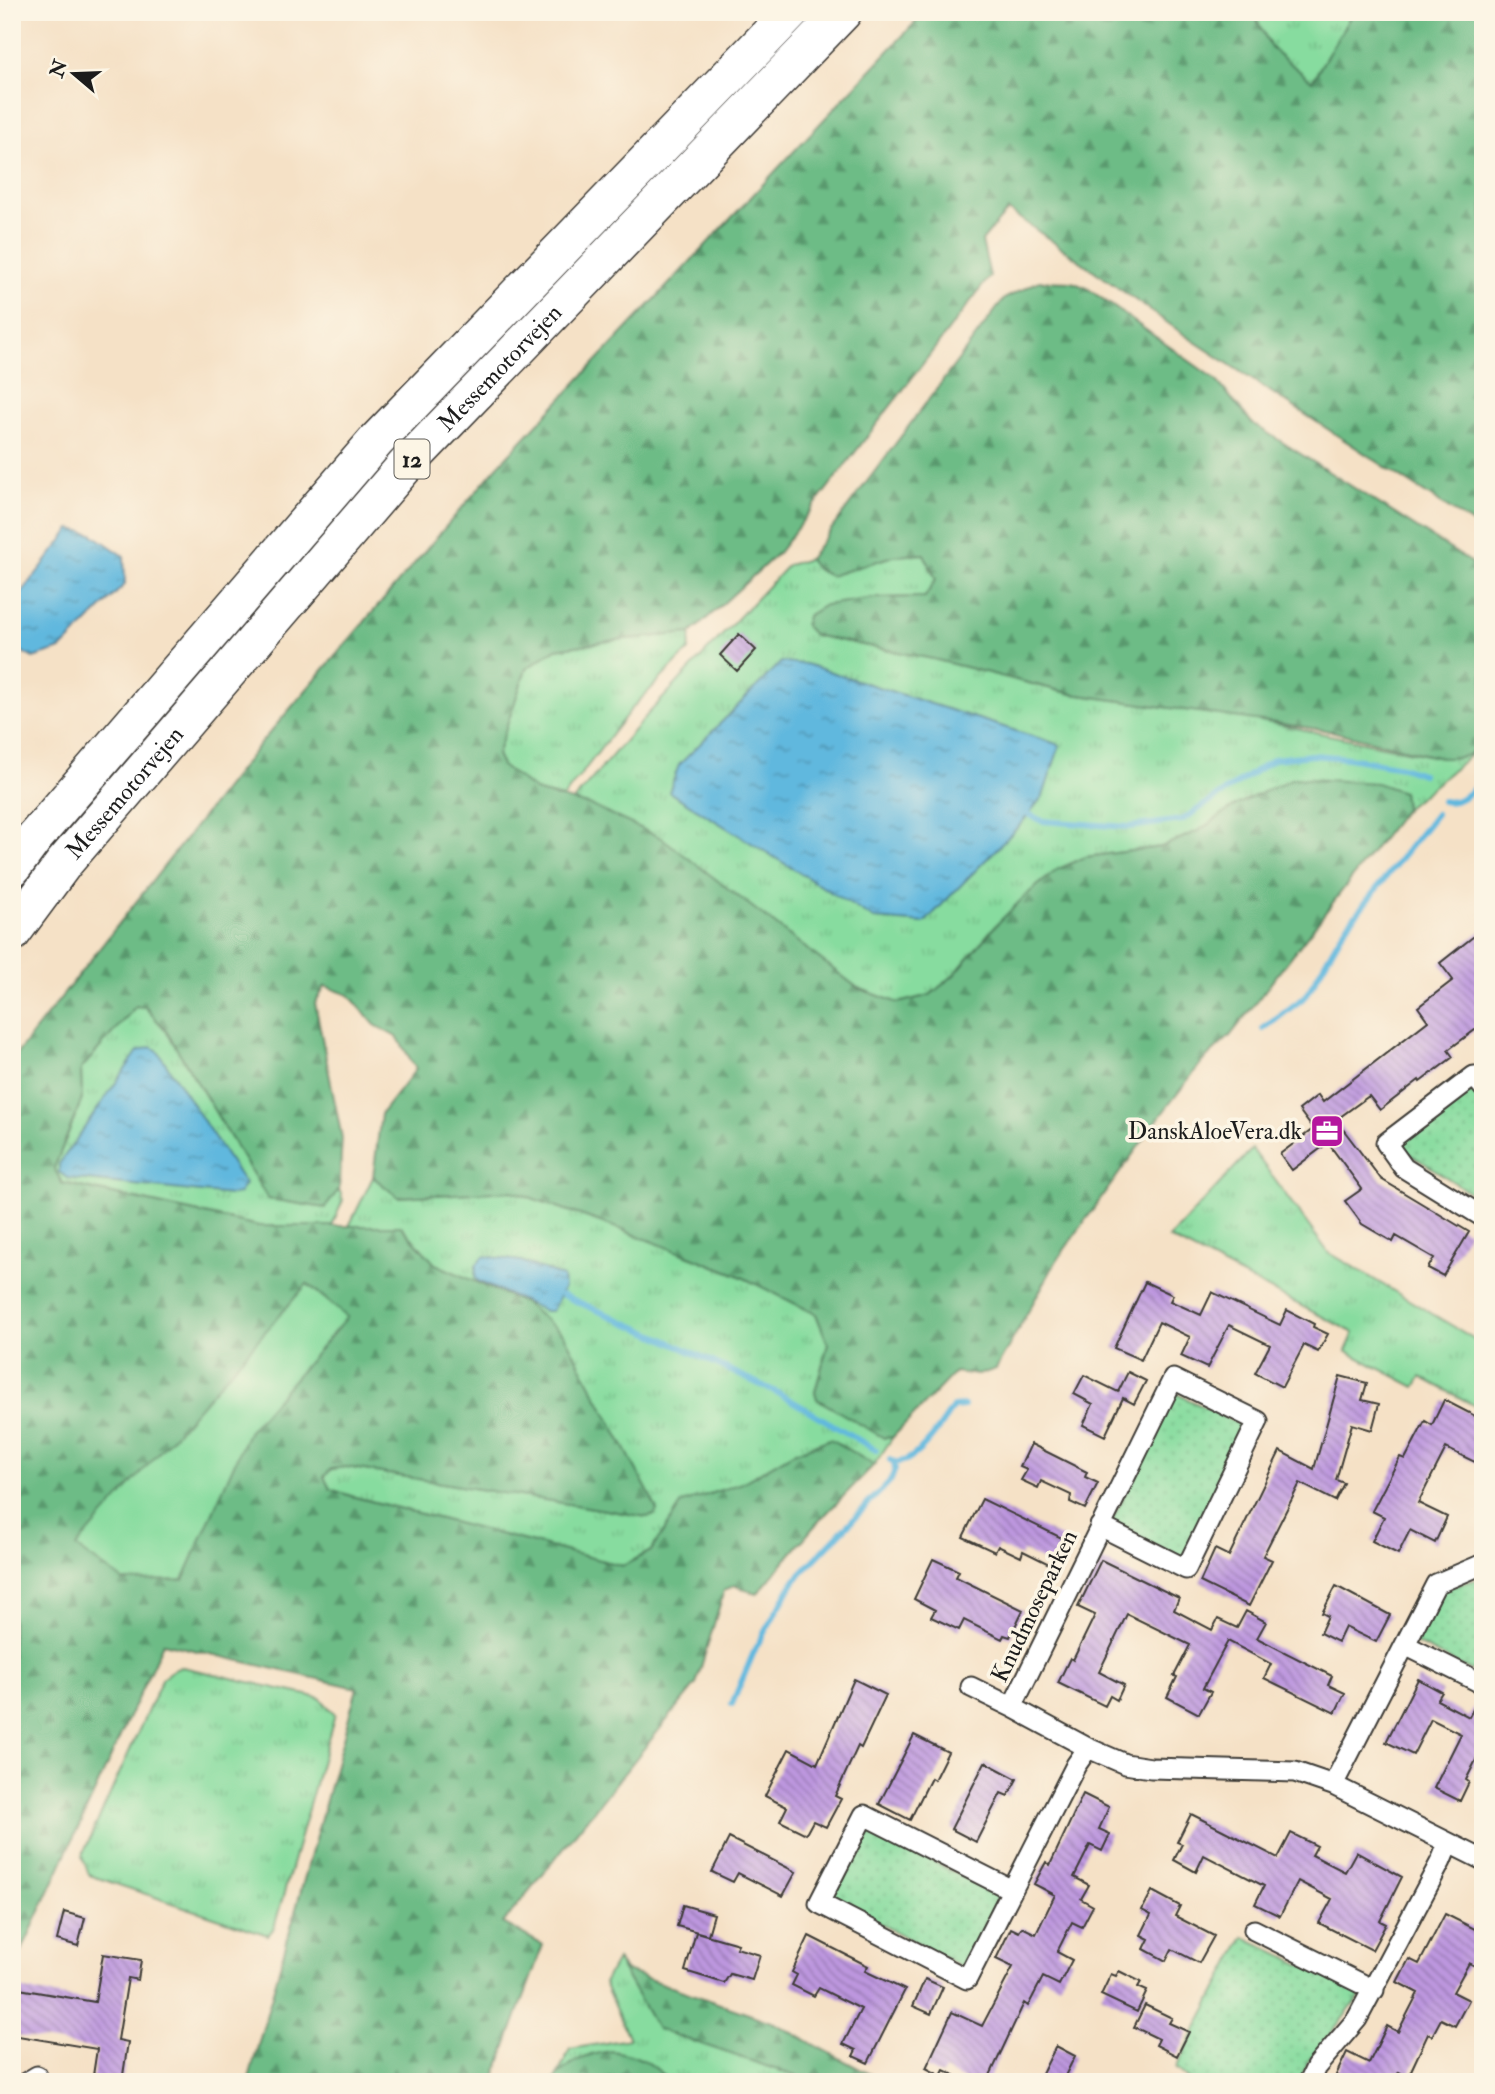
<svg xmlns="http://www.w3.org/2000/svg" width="1495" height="2094" font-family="'IM FELL Double Pica',serif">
<defs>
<pattern id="grass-tufts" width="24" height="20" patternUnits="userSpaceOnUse" patternTransform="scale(1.75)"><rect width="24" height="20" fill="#87dc9f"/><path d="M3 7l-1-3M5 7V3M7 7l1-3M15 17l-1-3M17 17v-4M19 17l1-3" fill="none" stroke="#74bc88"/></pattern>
<pattern id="forest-firs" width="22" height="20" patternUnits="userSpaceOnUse" patternTransform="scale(1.75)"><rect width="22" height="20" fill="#6dbc86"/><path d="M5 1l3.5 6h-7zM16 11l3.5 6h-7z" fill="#59986d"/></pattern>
<pattern id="park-dots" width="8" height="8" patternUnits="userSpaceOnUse" patternTransform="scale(1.75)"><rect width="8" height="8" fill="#87dc9f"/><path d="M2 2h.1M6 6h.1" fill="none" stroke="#74bc88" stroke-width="1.8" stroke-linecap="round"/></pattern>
<pattern id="water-ripples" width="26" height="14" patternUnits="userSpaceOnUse" patternTransform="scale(1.75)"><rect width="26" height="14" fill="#61b8de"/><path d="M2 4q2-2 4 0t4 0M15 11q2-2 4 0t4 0" fill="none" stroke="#4f95b3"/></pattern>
<pattern id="building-back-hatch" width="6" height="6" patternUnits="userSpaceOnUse" patternTransform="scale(1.75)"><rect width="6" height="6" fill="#bd97df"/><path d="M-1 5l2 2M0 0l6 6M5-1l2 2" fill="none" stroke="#997ab4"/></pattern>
</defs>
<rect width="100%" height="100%" fill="#fcf5e5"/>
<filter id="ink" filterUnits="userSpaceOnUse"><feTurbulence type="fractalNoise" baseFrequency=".0143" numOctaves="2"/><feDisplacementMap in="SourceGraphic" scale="14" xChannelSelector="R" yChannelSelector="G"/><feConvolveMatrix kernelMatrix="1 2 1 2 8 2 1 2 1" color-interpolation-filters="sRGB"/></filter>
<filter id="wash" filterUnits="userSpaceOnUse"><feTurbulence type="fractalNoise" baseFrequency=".00686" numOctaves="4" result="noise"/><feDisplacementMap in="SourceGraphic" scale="28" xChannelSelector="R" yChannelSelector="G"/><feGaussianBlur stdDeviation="1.57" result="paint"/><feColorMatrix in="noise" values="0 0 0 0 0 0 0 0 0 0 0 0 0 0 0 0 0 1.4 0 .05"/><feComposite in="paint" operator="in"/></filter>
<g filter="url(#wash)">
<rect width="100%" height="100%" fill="#f5e1c6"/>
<!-- grass -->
<path fill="url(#grass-tufts)" stroke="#527c5e" stroke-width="2" d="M1253 12H1353L1312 82 1271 48Z
M924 554 936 579 925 597 874 598 813 635 933 659 1072 694 1251 719 1441 758H1455L1472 754 1405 809 1403 792 1238 804 1198 831 1161 847 1085 857 995 926 954 975 930 995 898 1003 858 988 592 806 573 801 648 714 788 565 809 559 816 569 830 576 893 556Z
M691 633 689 650 632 708 563 798 538 792 502 766 497 755 526 668 556 649 616 640Z
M136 1006 145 1007 165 1029 268 1199 325 1208 339 1189 343 1200 332 1226H259L62 1183 54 1168 82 1099 81 1069Z
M1252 1149 1328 1252 1483 1344V1410L1421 1377 1415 1387 1346 1351 1354 1333 1169 1238Z
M373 1177 398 1197 512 1191 620 1229 738 1275 816 1314 828 1344 815 1392 884 1438 893 1437 874 1465 830 1439 793 1453 742 1483 683 1503 651 1551 623 1566 351 1496 330 1489 324 1477 331 1469 346 1467 647 1517 526 1304 435 1264 401 1226H349Z
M182 1667 320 1698 335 1714 274 1928 268 1935 89 1875 82 1856 163 1677 176 1668Z
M617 1960 657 2029 813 2082H554L570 2049 629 2039 604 1983Z"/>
<!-- forest -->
<path fill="url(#forest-firs)" stroke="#446c51" stroke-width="2" fill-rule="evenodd" d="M925 12H1253L1271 48 1312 81 1353 12H1483V531L1189 338 1008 210 982 241 990 276 778 553 691 633 616 640 556 649 526 669 497 755 502 766 538 792 592 806 662 838 858 988 898 1003 930 995 954 975 995 926 1026 895 1058 869 1085 857 1161 847 1198 831 1238 804 1293 778 1377 783 1403 792 1405 809 1230 1036 1202 1062 1161 1115 1057 1260 996 1369 978 1375 955 1372 893 1437 884 1438 817 1399 815 1392 828 1344 816 1314 738 1275 620 1229 512 1191 398 1197 373 1177 381 1114 416 1069 398 1038 375 1025 349 995 325 986 315 1003 342 1138 339 1189 325 1208 268 1199 165 1029 145 1007 136 1006 81 1069 82 1099 54 1168 62 1183 259 1226H401L435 1264 526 1304 564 1335 650 1495 657 1510 655 1515 647 1517 346 1467 331 1469 324 1477 330 1489 351 1496 623 1566 651 1551 682 1503 742 1483 793 1453 830 1439 874 1465 818 1522 757 1594 734 1585 724 1591 696 1684 503 1923 543 1945 493 2082H248L357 1688 163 1643 12 1972V1060L260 744 496 468ZM308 1284 347 1317 248 1432 183 1580Z
M1039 281 1072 282 1087 288 1216 380 1252 423 1483 570V741C1469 758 1463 758 1441 758L1331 731 1072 694 933 659 813 635 805 626 807 616 825 605 874 598 925 597 936 579 924 554 893 556 830 576 816 569 809 559 1004 299Z
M617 1960 626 1971 774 2023 884 2082H813L657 2029Z
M612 2051C634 2054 655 2062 668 2082H628L616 2078 605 2079 596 2082H552C567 2062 587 2054 612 2051Z"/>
<!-- park -->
<path fill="url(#park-dots)" stroke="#527c5e" stroke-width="2" d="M1473 1088 1483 1100V1201L1398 1146Z
M1175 1393 1247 1428 1183 1560 1110 1524Z
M1483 1578V1677L1415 1643 1443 1588Z
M868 1828 1000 1896 963 1968 832 1898Z
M1244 1937 1362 1994 1308 2062 1299 2082H1192L1176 2068Z"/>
<!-- garden -->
<path fill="#87dc9f" stroke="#527c5e" stroke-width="2" d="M307 1284 347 1317 248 1432 183 1580 124 1581 76 1547Z"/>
<!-- water -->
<path fill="url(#water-ripples)" stroke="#3e6a7d" stroke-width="2" d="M71 529 92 534 124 556 125 584 61 649 33 658 12 646V605Z
M781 662 806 664 1060 745 1043 796 1020 825 924 923 874 919 669 792 679 765Z
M150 1047 157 1050 245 1184 239 1193 230 1195 67 1178 59 1172V1164L138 1051Z
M484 1256 521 1261 563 1277 564 1287 552 1311H545L478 1281 475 1278 476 1265Z"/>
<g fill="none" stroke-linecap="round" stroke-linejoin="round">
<!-- stream -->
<path stroke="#61b8de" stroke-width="6" d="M1442 801C1460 805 1470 792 1483 780
M1028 814 1042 821 1129 827 1182 820 1274 759 1312 755 1348 758 1402 767 1422 774
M1263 1029 1306 996 1343 931 1436 814
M562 1295 668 1341 780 1394 876 1450
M890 1460C911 1473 943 1423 953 1407L964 1406
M732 1704 756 1647 794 1581 891 1480 895 1469 894 1463"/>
</g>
<g id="blocks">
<!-- building -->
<path fill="url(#building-back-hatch)" d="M739 634 756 650 737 671 720 655Z
M1483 929V1024L1448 1050 1453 1057 1420 1082 1419 1080 1380 1110 1369 1096 1336 1120 1381 1179 1469 1232 1443 1276 1428 1268 1434 1258 1396 1236 1393 1242 1362 1224 1345 1201 1362 1189 1328 1143 1292 1170 1280 1154 1313 1129 1299 1110 1318 1095 1323 1102 1428 1021 1418 1007 1453 980 1440 963Z
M1145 1282 1173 1295 1170 1301 1201 1315 1212 1292 1280 1325 1287 1310 1314 1324 1313 1327 1328 1334 1318 1352 1304 1345 1282 1387 1255 1373 1270 1345 1229 1325 1207 1368 1181 1356 1190 1337 1159 1322 1141 1360 1114 1348Z
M1128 1372 1146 1381 1134 1404 1123 1398 1105 1436 1083 1425 1093 1404 1074 1394 1084 1375 1118 1392Z
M1340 1376 1367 1383 1362 1400 1379 1404 1372 1430 1352 1424 1336 1480 1344 1483 1335 1501 1300 1483 1263 1556 1272 1560 1249 1606 1200 1582 1215 1549 1229 1556 1280 1451 1314 1469Z
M1444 1400 1483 1420V1466L1446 1448 1418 1503 1447 1517 1435 1543 1410 1530 1398 1554 1372 1541 1384 1517 1372 1511 1400 1457 1405 1459 1425 1421 1432 1425Z
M1031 1444 1087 1472 1085 1477 1098 1483 1085 1509 1070 1502 1071 1495 1041 1481 1038 1488 1021 1480 1027 1470 1020 1467Z
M982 1499 1070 1542 1057 1568 1023 1551 1021 1557 998 1546 995 1552 963 1537Z
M933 1559 959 1571 956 1577 1023 1610 1010 1637 1004 1635 1002 1639 964 1620 959 1630 931 1617 935 1610 914 1599Z
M1101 1560 1179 1598 1174 1610 1212 1630 1218 1619 1237 1628 1246 1611 1266 1622 1257 1638 1332 1676 1328 1685 1345 1693 1335 1713 1264 1678 1271 1664 1228 1641 1203 1688 1211 1692 1199 1714 1167 1697 1177 1677 1174 1676 1190 1645 1127 1614 1099 1672 1124 1685 1117 1700 1110 1696 1105 1706 1058 1683 1070 1658 1073 1660 1095 1615 1078 1607Z
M1336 1586 1390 1615 1376 1642 1345 1627 1338 1642 1320 1633 1328 1616 1322 1613Z
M854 1679 886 1695 861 1748 858 1746 835 1796 841 1799 826 1827 813 1821 806 1834 780 1821 787 1807 765 1796 789 1749 817 1764Z
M1418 1679 1442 1692 1437 1700 1469 1717 1480 1696H1483V1746L1466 1780 1469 1782 1460 1801 1434 1788 1461 1734 1431 1719 1413 1755 1386 1742Z
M914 1735 948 1752 934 1780 931 1778 910 1820 879 1804Z
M985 1762 1017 1779 1008 1796 1001 1793 976 1842 951 1829Z
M1083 1794 1109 1807 1099 1829 1110 1834 1102 1851 1090 1845 1074 1877 1089 1885 1081 1899 1093 1906 1082 1927 1072 1922 1057 1952 1072 1960 1059 1985 1043 1977 1028 2006 1024 2003 987 2082H968L944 2070 941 2076 926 2068 952 2012 982 2026 1013 1967 996 1959 1011 1928 1019 1932 1022 1927 1036 1934 1055 1895 1034 1884 1046 1862 1050 1865Z
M1191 1814 1278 1858 1291 1833 1317 1846 1312 1855 1345 1872 1356 1852 1402 1877 1380 1921 1386 1924 1372 1950 1319 1923 1332 1899 1298 1881 1280 1916 1255 1904 1264 1886 1204 1855 1196 1872 1174 1860 1182 1844 1177 1842Z
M729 1838 796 1872 783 1896 738 1873 733 1882 712 1872Z
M1152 1891 1180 1906 1175 1916 1214 1936 1199 1963 1172 1949 1166 1961 1144 1949 1149 1939 1141 1935 1151 1915 1142 1910Z
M683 1905 714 1914 708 1935 677 1926Z
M64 1912 85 1918 78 1946 57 1940Z
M1445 1914 1483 1933V1970L1469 1963 1453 1992 1469 2000 1455 2026 1441 2019 1432 2036 1428 2034 1408 2077 1399 2072 1394 2082H1350L1336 2075 1347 2052 1369 2063 1387 2026 1398 2032 1418 1993 1397 1982 1409 1959 1419 1964Z
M696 1932 738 1944 736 1948 760 1955 752 1980 730 1974 724 1983 685 1971Z
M809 1936 868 1966 865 1971 905 1990 868 2063 853 2056 856 2050 843 2044 861 2009 819 1988 814 1996 792 1985 797 1975 792 1972Z
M103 1954 141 1960 138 1980 128 1978 118 2040 128 2042 122 2082H92L97 2049 12 2035 19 1989 95 2002Z
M1119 1971 1141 1982 1138 1987 1147 1991 1137 2012 1101 1995 1111 1974 1116 1976Z
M925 1979 943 1987 931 2014 913 2006Z
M1145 2005 1172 2018 1169 2023 1189 2032 1177 2056 1156 2045 1159 2039 1134 2027Z
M1056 2046 1075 2056 1062 2082H1038Z"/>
</g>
</g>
<g filter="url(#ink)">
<use href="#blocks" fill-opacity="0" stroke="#3d3a36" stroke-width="2"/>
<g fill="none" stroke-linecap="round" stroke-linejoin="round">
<!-- street casing -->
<g stroke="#3d3a36" stroke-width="23">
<path id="street" d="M1483 1087 1474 1076 1386 1143 1404 1168 1483 1217
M1405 1645 1483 1684
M971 1687 1012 1707 1088 1748 1125 1764 1151 1768 1295 1772 1333 1785 1483 1860
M1012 1707 1173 1379 1258 1421 1186 1569 1100 1526
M1333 1785 1436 1584 1483 1564
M1012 1890 864 1815 819 1903 967 1979 1076 1765 1088 1748
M1254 1930 1374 1990
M27 2082 37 2076
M1309 2082 1316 2067 1357 2019 1441 1861 1448 1844"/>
</g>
<!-- highway casing -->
<g stroke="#3d3a36" stroke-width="40">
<g id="highway">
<path d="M12 868 35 837 376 441 791 12"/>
<path id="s1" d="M12 933 64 863 405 466 843 12"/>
</g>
</g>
<!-- street -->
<use href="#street" stroke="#fff" stroke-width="19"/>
<!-- highway -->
<use href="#highway" stroke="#fff" stroke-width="37"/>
</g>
</g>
<!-- icons -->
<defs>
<g id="office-square" transform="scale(1.75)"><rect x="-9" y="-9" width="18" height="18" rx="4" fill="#b5179e" stroke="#fcf5e5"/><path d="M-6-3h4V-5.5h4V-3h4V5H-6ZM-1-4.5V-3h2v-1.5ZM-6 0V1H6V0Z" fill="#fff"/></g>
</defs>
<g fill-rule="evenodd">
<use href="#office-square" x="1327" y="1131"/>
</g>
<g text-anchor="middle" stroke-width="7" stroke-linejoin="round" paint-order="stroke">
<!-- shield labels -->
<rect fill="#fcf5e5" stroke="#5f5d58" stroke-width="2" x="394.5" y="439.5" width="35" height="39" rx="5"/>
<g font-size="23" font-weight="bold" fill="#1c1c1c">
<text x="412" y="467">12</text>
</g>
<!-- street labels -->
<g font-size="24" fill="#1c1c1c" stroke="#fcf5e5">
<text dy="8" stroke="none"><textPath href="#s1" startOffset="747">Messemotorvejen</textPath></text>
<text dy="8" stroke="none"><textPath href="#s1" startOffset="180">Messemotorvejen</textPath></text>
<text transform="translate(1034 1606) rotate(-64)" y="8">Knudmoseparken</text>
</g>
<!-- poi labels -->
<g font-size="24" fill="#1c1c1c" stroke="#fcf5e5" text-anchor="end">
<text x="1302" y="1139">DanskAloeVera.dk</text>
</g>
</g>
<!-- margin -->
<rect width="1495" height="2094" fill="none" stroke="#fcf5e5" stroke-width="42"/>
<!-- north arrow -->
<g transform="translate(74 74) rotate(289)" stroke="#fcf5e5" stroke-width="5" paint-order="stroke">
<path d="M0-5L12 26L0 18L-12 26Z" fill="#1c1c1c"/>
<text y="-10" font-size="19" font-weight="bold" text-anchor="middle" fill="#1c1c1c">N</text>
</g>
</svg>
